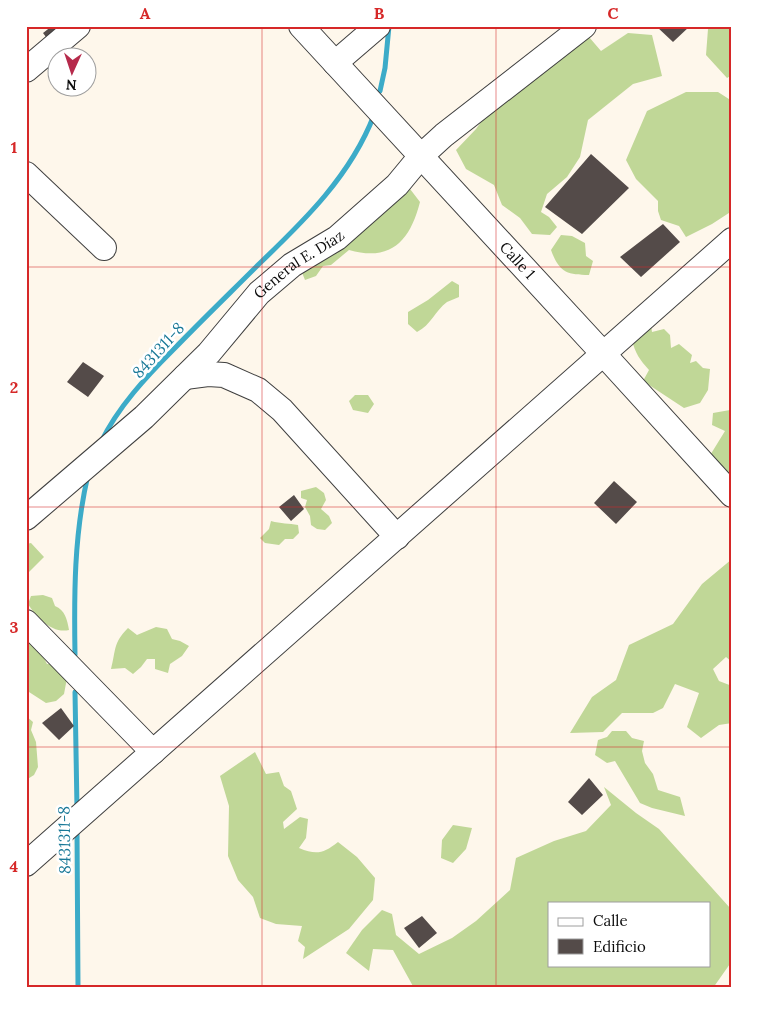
<svg xmlns="http://www.w3.org/2000/svg" width="758" height="1014" font-family="Lora,serif">
<rect width="100%" height="100%" fill="#fef7eb"/>
<!-- forest -->
<path fill="#c0d797" fill-rule="evenodd" d="M710 26H732V75L727 78 706 55 708 29Z
M628 33 652 35 662 76 633 84 588 120 580 157 567 177 547 194 541 212 549 217 557 227 550 235 532 234 520 218 502 205 494 185 466 169 456 150 476 129 491 108 571 47 589 37 601 51Z
M686 92H718L732 101V211L712 224 686 237 679 226 661 220 658 211V201L636 179 626 160 647 111Z
M407 185 420 202C410 241 391 262 349 250L331 265 323 266 316 276 305 280 301 270Z
M561 235 572 236 585 243 586 256 593 261 589 275C567 275 559 272 551 250Z
M452 281 459 285V297C455 299 451 300 447 302 435 311 431 325 417 332L408 324V312L428 300Z
M650 318 652 332 664 329 670 335 671 348 679 344 692 355 690 363 696 361 703 368 710 369 708 390 700 403 684 408 643 381 649 370C640 360 635 353 632 340Z
M355 395H368L374 404 368 413 353 410 349 401Z
M732 408V476L715 467 709 457 725 431 712 425 713 413 730 410Z
M316 487 324 493 326 500 321 509 329 516 332 523 325 530 317 529 311 525 310 516 305 507 307 500 301 498V491Z
M271 521C281 524 289 523 298 525L299 533 293 539H285L279 545 265 543 260 538 269 529Z
M31 543 44 557 27 574 26 544Z
M732 559V662L726 657 713 669 719 681 732 686V723L719 725 701 738 687 727 699 693 675 684 663 708 653 713H622L603 732 570 733 592 697 616 680 629 645 673 624 702 584Z
M43 595 52 598 55 606C65 610 67 619 69 630 52 634 36 617 28 604L31 596Z
M156 627 167 629 172 639 180 641 189 646 182 656 170 664 168 673 155 669V659H147L141 667 133 674 125 668 111 669C116 650 113 643 128 628L137 635Z
M26 633 40 650 47 664H54L67 678 64 694 56 701 46 703 29 692 26 693Z
M26 716 33 722 31 730 36 742 38 767 34 775 26 780Z
M612 731H626L632 738 644 741 642 751 645 763 653 774 658 790 680 797 685 816 652 808 640 803 615 761 607 763 595 755 598 740 607 737Z
M255 752 266 774 279 772 284 786 291 791 297 809 283 822 284 829 300 817 308 819 306 838 299 848C316 855 323 854 338 842L357 857 375 878 373 900 349 929 303 959 305 947 298 941 302 926 276 924 260 918 253 897 238 880 228 856 229 806 220 776Z
M604 787 636 813 659 829 730 908 732 911V961L713 988H414L393 950 373 949 369 971 346 953 362 930 382 910 392 914 396 935 419 954 452 938 476 921 510 890 516 858 554 841 586 831 611 805ZM549 903H709V965H549Z
M453 825 472 828 466 849 453 863 441 858 442 840Z"/>
<g fill="none" stroke-linecap="round" stroke-linejoin="round">
<!-- stream -->
<path stroke="#3cabc8" stroke-width="5" d="M380 91 385 68 389 26
M101 442C118 407 146 377 173 350 201 321 230 293 259 264 305 220 351 175 374 115
M75 655C74 595 74 534 88 475
M75 692 77 809
M77 830 78 988"/>
</g>
<!-- building -->
<path fill="#544b49" d="M52 26H68L49 41 43 33Z
M656 26H690L673 42Z
M591 154 629 188 582 234 545 207Z
M663 224 680 242 641 277 620 257Z
M83 362 104 376 88 397 67 382Z
M614 481 637 502 616 524 594 503Z
M294 495 304 509 291 521 279 507Z
M61 708 74 726 59 740 42 723Z
M589 778 603 795 582 815 568 802Z
M422 916 437 933 419 948 404 928Z"/>
<g fill="none" stroke-linecap="round" stroke-linejoin="round">
<!-- minor casing -->
<g stroke="#3f3f3f" stroke-width="26">
<g id="minor">
<path id="s1" d="M301 26 598 348 732 495"/>
<path d="M335 63 378 26"/>
<path d="M26 70 78 26"/>
<path d="M26 174 104 248"/>
<path d="M185 377 208 374 224 375 258 390 282 410 397 537"/>
<path id="s2" d="M26 518 144 417 209 353 259 293 292 265 337 238 397 185 421 156 444 135 584 26"/>
<path d="M26 622 153 752"/>
<path d="M26 864 732 240"/>
</g>
</g>
<!-- minor -->
<use href="#minor" stroke="#fff" stroke-width="24"/>
</g>
<!-- grid -->
<path fill="none" stroke="#d62828" stroke-width="1" stroke-opacity="0.55" d="M262 26V988M496 26V988M26 267H732M26 507H732M26 747H732"/>
<g text-anchor="middle" stroke-width="5" stroke-linejoin="round" paint-order="stroke">
<!-- street labels -->
<g font-size="15" fill="#0c0c0c" stroke="#fff">
<text dy="5" stroke="none"><textPath href="#s1" startOffset="319">Calle 1</textPath></text>
<text dy="5" stroke="none"><textPath href="#s2" startOffset="374">General E. Díaz</textPath></text>
</g>
<!-- water labels -->
<g font-size="16" font-style="italic" fill="#1a7998" stroke="#fff">
<text transform="translate(158 350) rotate(-48)" y="6">8431311-8</text>
<text transform="translate(64 840) rotate(-91)" y="6">8431311-8</text>
</g>
</g>
<!-- border -->
<rect width="758" height="1014" fill="none" stroke="#ffffff" stroke-width="55"/>
<!-- legend -->
<rect x="548" y="902" width="162" height="65" fill="#ffffff" stroke="#9e9e9e"/>
<rect x="558" y="918" width="25" height="8" fill="#ffffff" stroke="#9e9e9e"/>
<text x="593" y="926" font-size="15" fill="#0c0c0c">Calle</text>
<rect x="558" y="939" width="25" height="15" fill="#544b49" stroke="#9e9e9e"/>
<text x="593" y="952" font-size="15" fill="#0c0c0c">Edificio</text>
<!-- north arrow -->
<g transform="translate(72 72) rotate(183)"><circle r="24" fill="#ffffff" stroke="#9e9e9e"/>
<path d="M0-4L9 19L0 12L-9 19Z" fill="#b62a4b"/>
<text y="-8" font-size="14" font-weight="bold" text-anchor="middle" fill="#0c0c0c">N</text>
</g>
<rect x="28" y="28" width="702" height="958" fill="none" stroke="#d62828" stroke-width="2"/>
<g font-size="16" text-anchor="middle" font-weight="bold" fill="#d62828">
<text x="145" y="19">A</text>
<text x="379" y="19">B</text>
<text x="613" y="19">C</text>
<text x="14" y="153">1</text>
<text x="14" y="393">2</text>
<text x="14" y="633">3</text>
<text x="14" y="872">4</text>
</g>
</svg>
